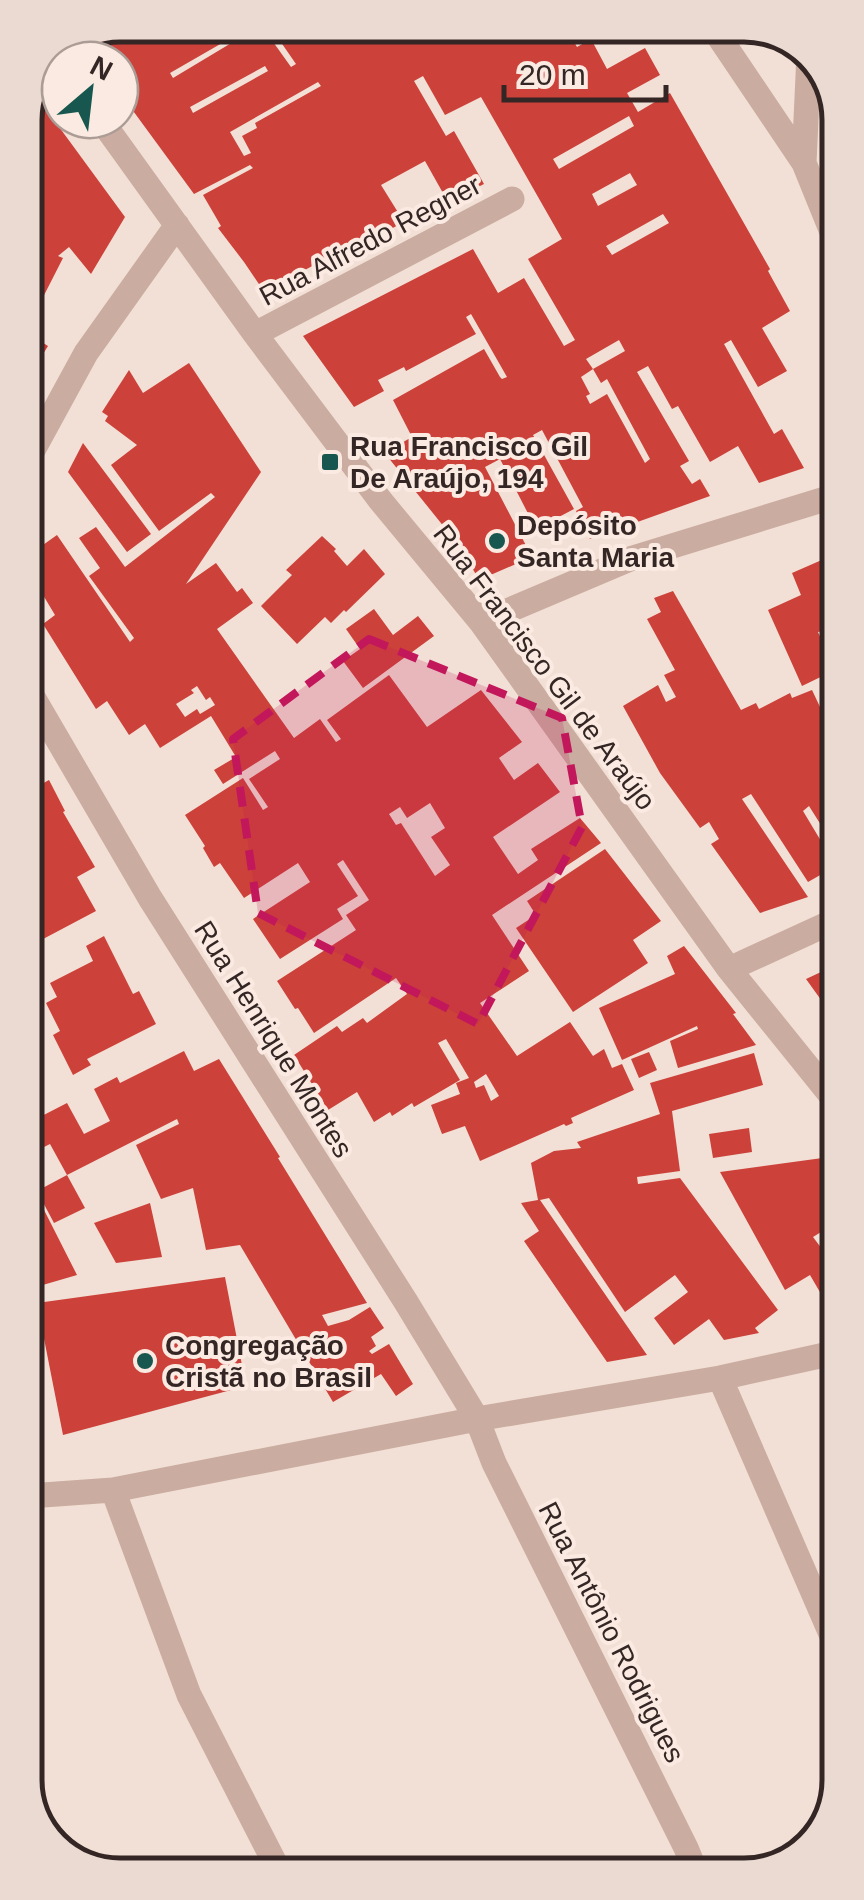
<svg xmlns="http://www.w3.org/2000/svg" width="864" height="1900" font-family="Arial,sans-serif">
<rect width="100%" height="100%" fill="#f2dfd5"/>
<!-- building -->
<path fill="#cc4139" fill-rule="evenodd" d="M120 25H167L149 36 152 40 180 25H261L291 67 296 64 269 25H357L367 41 373 37 365 25H451L443 30 450 43 480 25H582L569 33 577 47 591 39 607 69 645 48 660 75 627 93 638 112 670 93 770 269 768 271 790 311 762 328 787 371 758 387 731 340 724 344 774 434 782 429 804 468 759 483 738 446 710 462 678 406 672 409 648 366 637 372 689 461 680 466 692 484 700 479 710 496 590 539 576 511 583 507 542 430 533 435 574 509 536 529 500 459 485 467 532 557 479 580 461 548 379 446 394 437 398 445 412 437 393 400 484 349 500 377 502 379 507 377 471 314 466 317 476 334 406 371 404 367 378 380 384 391 354 407 303 336 473 249 498 293 524 278 564 346 575 340 528 259 562 239 481 97 445 115 423 76 414 81 446 136 454 131 484 184 448 202 425 161 381 185 404 222 372 239 370 235 303 271 306 275 267 296 244 262 218 228 221 226 203 195 253 168 250 165 194 194 120 93V60H99L85 40ZM236 35 238 39 173 78 170 73ZM265 66 268 71 193 113 190 107ZM318 82 321 86 255 123 257 128 242 136 251 153 244 156 230 132ZM629 116 634 126 559 169 553 159ZM630 173 637 185 598 206 592 194ZM663 214 669 223 612 255 606 246ZM619 340 625 351 593 369 586 359ZM593 369 601 383 607 379 650 459 645 463 607 394 590 404 586 396 590 394 581 377Z
M43 105 125 217 91 274 69 247 58 256 63 258 37 309 26 303 25 126Z
M26 319 43 329 37 339 48 346 35 367 26 361Z
M189 363 261 472 186 584 216 563 237 592 242 588 253 603 217 629 294 738 320 719 336 742 341 739 327 720 389 675 427 727 481 690 522 742 499 758 514 780 538 763 560 792 493 837 518 874 538 860 531 849 580 818 601 843 492 915 529 971 480 1003 517 1056 570 1022 593 1056 604 1049 612 1068 622 1064 634 1090 571 1118 573 1123 566 1126 564 1124 480 1161 465 1126 442 1134 431 1105 460 1094 456 1083 469 1078 446 1039 438 1043 460 1080 414 1107 412 1103 392 1116 390 1112 374 1122 357 1092 328 1110 294 1055 337 1026 342 1032 363 1018 367 1023 407 994 396 978 314 1033 298 1008 295 1009 277 981 356 930 346 915 369 900 343 860 337 864 358 896 337 909 343 919 280 959 253 919 310 882 298 863 244 898 220 863 214 867 203 848 205 846 185 815 243 778 263 810 268 807 249 779 280 759 275 751 223 784 214 770 236 757 211 716 160 748 145 724 129 735 107 701 96 709 43 624 55 615 28 570 33 552 57 535 130 642 134 638 89 576 100 568 79 538 96 527 125 567 215 497 211 493 159 531 111 465 137 445 105 421 108 416 102 412 129 370 143 393ZM197 686 206 700 210 697 215 705 200 714 197 709 185 717 176 704 194 693 191 690ZM430 803 445 828 431 837 450 865 435 876 401 823 396 825 389 814 400 807 407 818ZM486 1074 499 1096 491 1101 484 1085 476 1088 474 1082Z
M83 443 151 534 127 552 68 472Z
M322 536 336 549 334 551 347 566 364 549 385 574 346 612 344 610 331 623 325 617 297 644 261 606 292 575 286 570Z
M824 559 835 583V646L831 648 823 631 818 632 835 670 802 686 768 610 801 595 792 573Z
M673 591 741 710 756 703 759 709 790 693 792 698 812 690 820 707 836 700V748L831 740 822 745 836 773V827L826 833 809 806 803 811 836 866 808 882 751 794 742 799 808 897 760 913 711 844 719 839 709 822 700 828 660 773 623 706 658 685 666 702 676 697 664 675 675 670 647 619 661 612 654 598Z
M374 609 393 635 418 616 434 636 363 688 343 661 360 649 346 629Z
M49 780 65 811 63 812 95 867 77 877 96 911 28 947V903L44 894 39 887 28 893 27 792Z
M605 849 661 921 633 940 648 963 573 1012 516 928 536 915 527 901Z
M104 936 133 994 139 991 156 1024 87 1059 91 1065 73 1075 53 1035 60 1031 46 1003 57 997 50 983 93 961 86 946Z
M684 946 736 1013 733 1014 756 1045 678 1068 670 1041 698 1029 697 1026 622 1060 599 1008 675 974 667 956Z
M836 965 837 1022 806 979Z
M184 1051 194 1071 219 1059 280 1157 278 1158 367 1303 322 1315 328 1326 349 1320 370 1307 384 1328 371 1337 376 1346 369 1351 372 1354 389 1344 413 1384 396 1396 381 1374 333 1402 240 1245 206 1250 193 1188 161 1199 136 1145 179 1124 177 1119 67 1175 50 1144 28 1155V1104L36 1119 67 1103 84 1134 110 1121 94 1089 117 1077 120 1083Z
M649 1052 657 1070 639 1078 631 1059Z
M754 1053 763 1085 672 1111 680 1171 637 1177 638 1184 680 1178 778 1310 755 1328 759 1333 724 1340 709 1319 674 1345 654 1318 688 1292 675 1275 625 1312 549 1198 540 1200 647 1355 607 1362 524 1241 539 1231 521 1203 538 1200 531 1163 554 1151 581 1148 577 1142 660 1114 650 1083Z
M749 1128 752 1152 713 1158 709 1134Z
M837 1156V1222L813 1237 837 1269V1317L835 1318 810 1275 785 1290 720 1172Z
M67 1175 85 1208 54 1223 37 1191Z
M150 1203 162 1257 116 1263 94 1223Z
M41 1204 77 1275 29 1289 28 1210Z
M225 1277 246 1386 63 1435 37 1303Z"/>
<g fill="none" stroke-linecap="round" stroke-linejoin="round">
<!-- minor -->
<path stroke="#caaca1" stroke-width="25" d="M711 25 804 163 834 237
M53 53 60 63
M101 120 255 334 380 500 481 622 729 969 837 1103
M804 163 809 54
M255 334 512 199
M26 463 86 353 177 225
M481 622 630 559 835 496
M27 687 150 898 406 1302 477 1419 494 1463 686 1848 695 1870
M729 969 836 920
M720 1378 838 1650
M113 1490 189 1695 280 1873
M29 1496 113 1490 477 1419 720 1378 838 1352"/>
</g>
<!-- marked area -->
<path fill="#c2185b" fill-opacity="0.2" stroke="#c2185b" stroke-width="8" stroke-dasharray="20 12" stroke-linejoin="round" d="M369 639 562 718 582 827 478 1024 258 913 233 739Z"/>
<!-- markers -->
<g fill="#18574f" stroke="#faeae1" stroke-width="4">
<rect x="320" y="452" width="20" height="20" rx="5"/>
<circle cx="497" cy="541" r="10"/>
<circle cx="145" cy="1361" r="10"/>
</g>
<g text-anchor="middle" stroke-width="8" stroke-linejoin="round" paint-order="stroke">
<!-- street labels -->
<g font-size="28" fill="#342624" stroke="#faeae1">
<text transform="translate(370 240) rotate(-28)" y="10">Rua Alfredo Regner</text>
<text transform="translate(545 667) rotate(53)" y="10">Rua Francisco Gil de Araújo</text>
<text transform="translate(274 1039) rotate(58)" y="10">Rua Henrique Montes</text>
<text transform="translate(612 1632) rotate(63)" y="10">Rua Antônio Rodrigues</text>
</g>
<!-- poi labels -->
<g font-size="28" font-weight="bold" fill="#342624" stroke="#faeae1" text-anchor="start">
<text x="350" y="456">Rua Francisco Gil<tspan x="350" dy="32">De Araújo, 194</tspan></text>
<text x="517" y="535">Depósito<tspan x="517" dy="32">Santa Maria</tspan></text>
<text x="165" y="1355">Congregação<tspan x="165" dy="32">Cristã no Brasil</tspan></text>
</g>
</g>
<!-- crop -->
<path d="M0 0H864V1900H0ZM120 42H744A78 78 0 0 1 822 120V1780A78 78 0 0 1 744 1858H120A78 78 0 0 1 42 1780V120A78 78 0 0 1 120 42Z" fill="#eadad2" fill-rule="evenodd"/>
<path fill="none" stroke="#342624" stroke-width="5" d="M120 42H744A78 78 0 0 1 822 120V1780A78 78 0 0 1 744 1858H120A78 78 0 0 1 42 1780V120A78 78 0 0 1 120 42Z"/>
<!-- north arrow -->
<g transform="translate(90 90) rotate(28)"><circle r="48" fill="#faeae1" stroke="#ab9c95" stroke-width="2.5"/>
<path d="M0-8L18 38L0 25L-18 38Z" fill="#18574f"/>
<text y="-15" font-size="28" font-weight="bold" text-anchor="middle" fill="#342624">N</text>
</g>
<!-- scale -->
<path d="M504 85v15h162v-15" fill="none" stroke="#342624" stroke-width="5"/>
<text x="519" y="85" font-size="30" fill="#342624" stroke="#faeae1" stroke-width="8" paint-order="stroke">20 m</text>
</svg>
